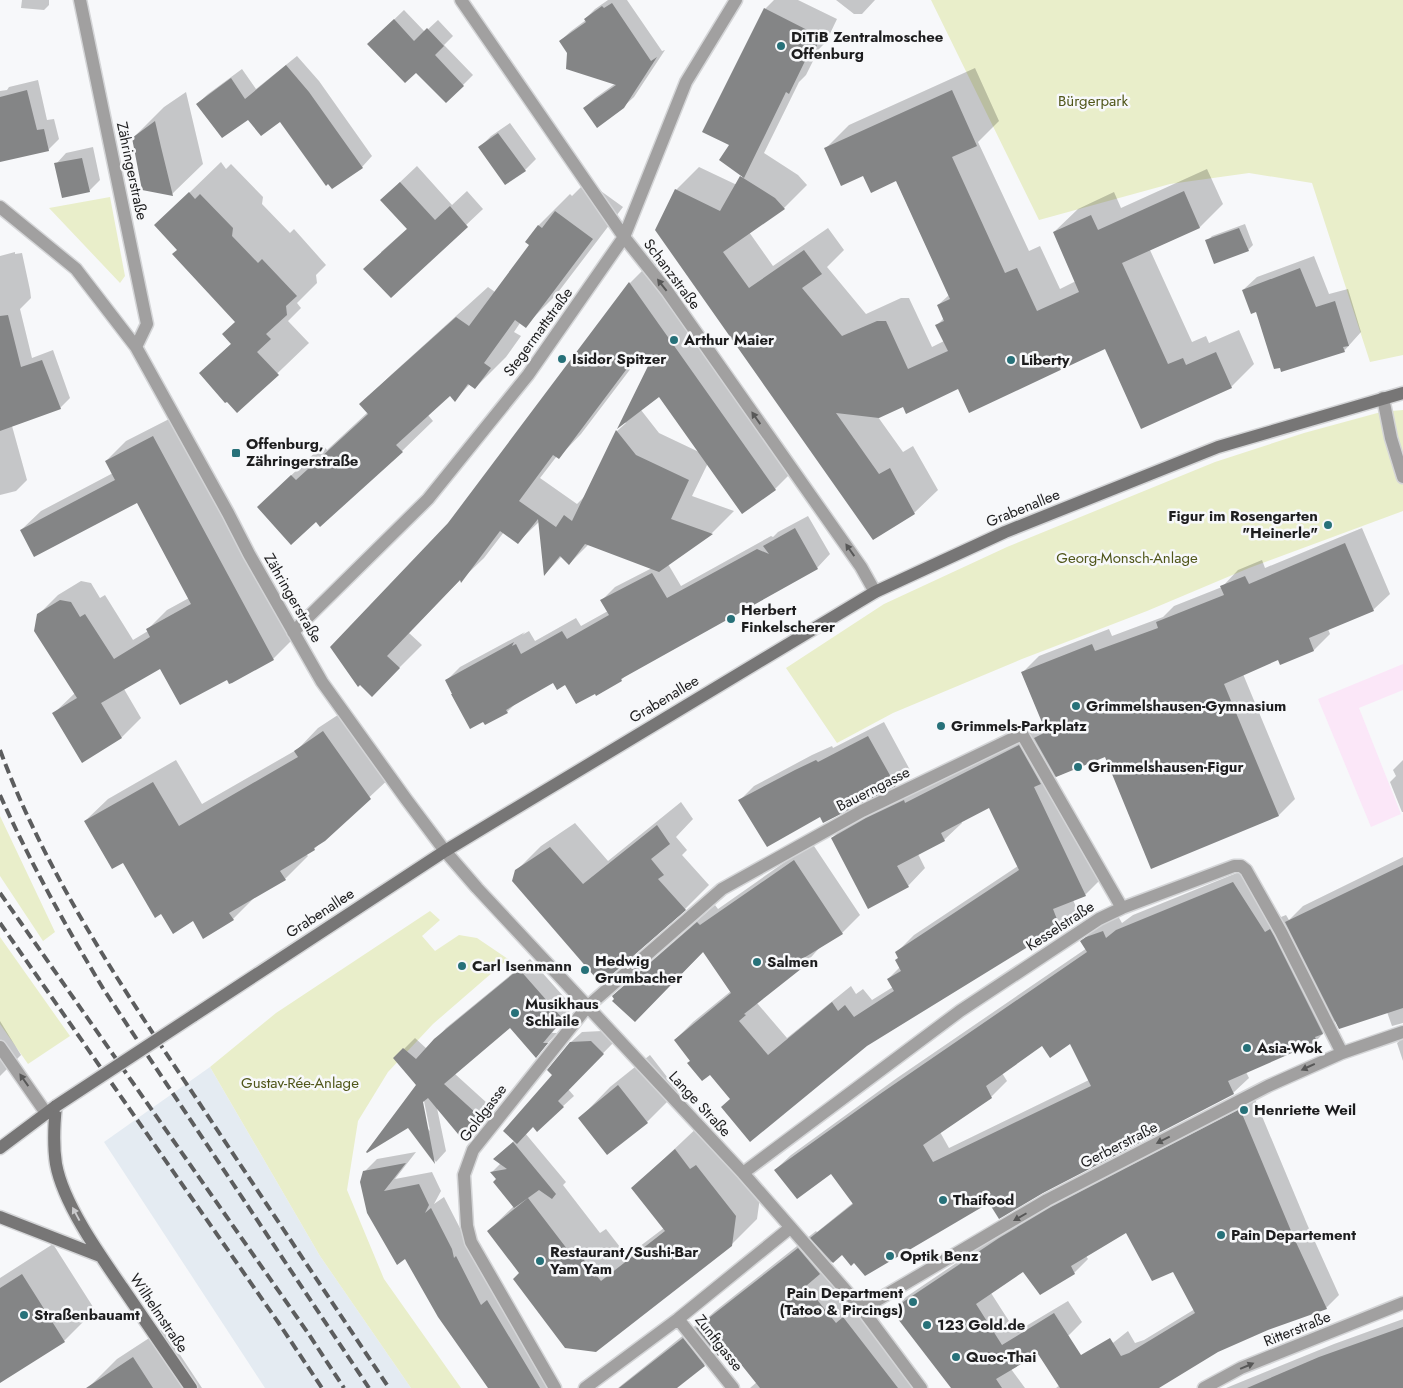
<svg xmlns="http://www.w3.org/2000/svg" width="1403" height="1388" font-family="Jost,sans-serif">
<rect width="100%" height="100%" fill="#f7f8fa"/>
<!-- built -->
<path fill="#e4ebf2" d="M210 1067 320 1256 411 1388H265L104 1142Z"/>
<!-- education -->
<path fill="#fbe7f8" d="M1403 664V690L1359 708 1401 814 1371 827 1318 699Z"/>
<!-- green -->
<path fill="#e9eeca" d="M931 0H1403V355L1370 362 1312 183 1249 173 1170 184 1039 220Z
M110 197 125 276 120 283 49 208Z
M1403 410V511L1249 568 1147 611 1022 659 893 713 837 743 786 668 884 604 1007 547 1215 462 1304 433 1381 412Z
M0 816 55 932 43 941 0 876Z
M430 911 440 920 422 936 435 951 459 935 477 938 508 959 433 1024 388 1072 358 1121 347 1190 384 1279 461 1388H411L320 1256 210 1067 276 1013Z
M0 937 70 1036 28 1064 0 1024Z"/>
<!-- shadow -->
<path fill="#0003" fill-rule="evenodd" d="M22 0H49V5L44 10 21 8Z
M608 0H627L662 51 665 50 634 97 623 107 584 108 595 98 616 83 568 53 560 41 571 31 586 20 585 19 595 9Z
M774 0H798L837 19 826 42 819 49 806 75 799 82 764 153 798 175 807 185 784 208 749 232 773 266 828 228 844 250 827 267 866 314 901 298H909L932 347 944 341 937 325 944 318 938 305 949 295 896 180 863 174 826 148 849 125 975 68 999 121 978 142 1029 251 1040 246 1060 289 1076 281 1054 232 1078 209 1114 192 1121 208 1207 169 1223 204 1200 227 1150 250 1192 342 1206 336 1209 343 1239 330 1254 364 1231 387 1106 348 958 387 903 405 878 417 903 452 913 446 938 490 914 513 873 539 676 190 699 167 737 185 743 175 731 144 765 9Z
M836 0H875L862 14H854Z
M404 10 425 32 438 20 453 36 444 45 473 75 446 102 379 34Z
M297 56 319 81 372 156 362 167 281 120 248 118 197 104 208 94 242 69 256 89Z
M38 80 47 120 54 119 59 139 48 150 0 161V91L7 90 9 87Z
M186 92 203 164 172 194 133 138 164 107Z
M510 123 536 159 525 170 480 147 491 136Z
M93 147 100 180 89 191 56 164 66 153Z
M221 162 226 169 231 164 263 197 262 204 290 233 294 229 326 265 316 275 317 283 297 303 301 308 288 321 309 343 238 411 201 373 232 343 236 322 179 249 156 225Z
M417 166 452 205 467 191 483 209 391 296 381 252 408 228 398 184Z
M587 181 623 207 556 295 525 326 520 323 514 332 521 336 506 357 475 388 470 384 455 400 450 394 428 415 433 421 402 451 316 520 258 507 323 445 327 450 368 412 361 404 392 374 488 287 495 292 531 245 527 242 539 225 570 194 572 196Z
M1245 224 1253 245 1248 250 1207 241 1212 236Z
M15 252V254L22 253 30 290 31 298 20 309 32 358 53 350 70 398 60 408 12 426 27 480 16 491 0 495V256Z
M1314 256 1329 294 1348 289 1361 332 1344 351 1257 310 1243 290 1257 277Z
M653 260 798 466 775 489 708 463 692 496 734 511 712 533 668 564 681 586 771 536 773 537 778 532 808 516 830 554 817 568 627 674 621 680 566 683 553 681 518 701 507 712 453 693 446 681 460 667 525 632 522 635 529 631 535 641 576 618 581 626 608 611 602 600 615 587 652 568 589 544 569 564 562 556 545 574 540 521 518 542 504 532 484 558 461 580V579L409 633 422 645 372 695 360 683 449 524 630 283ZM641 355 652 361 625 422 626 423 617 431 586 495 577 504 540 478 557 456 559 457 581 434ZM660 396 699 452 659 433 641 410Z
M173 417 293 639 273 659 227 678 161 667 124 689 141 718 122 737 54 713 75 693 38 615 58 595 81 581 91 583 100 598 105 595 133 640 148 631 147 630 167 610 189 598 137 501 21 530 41 511 113 473 106 461 126 441Z
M1362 528 1390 594 1373 610 1328 629 1330 634 1314 650 1279 658 1243 674 1295 799 1279 815 1106 755 1055 777 1103 877 1085 895 1073 900 1077 909 1059 926 731 1098 710 1073 692 1061 675 1040 693 1022 731 991 704 951 635 1021 613 996 631 979 715 905 718 909 812 843 860 915 842 933 822 945 805 964 757 1003 787 1038 851 986 856 994 863 989 872 1000 893 987 888 979 900 967V957L897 952 914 935 1018 866 989 806 961 821 962 823 944 840 918 854 925 868 908 886 832 838 850 820 923 786 1037 729 1040 733 1045 728 1022 673 1039 656 1109 629 1112 636 1163 617 1174 606 1222 587 1238 570 1262 560 1265 568Z
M347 709 393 775 314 849 306 854 308 856 285 879 256 896 233 919 193 920 162 913 123 862 85 821 108 799 176 760 202 804 298 749 318 728Z
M884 722 910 770 895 785 739 801 754 786 812 755 832 746 833 748Z
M1403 760V812H1402L1390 782 1396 776 1393 770Z
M681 802 693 819 676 837 687 850 682 855 709 885 685 909 601 982 516 871 541 846 575 823 608 861Z
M1403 857V1023L1392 1026 1387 1012 1336 1020 1316 1041 1246 1072 1249 1078 1233 1093 855 1261 842 1253 824 1269 861 1301 928 1388H750L757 1382 728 1346 717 1352 704 1365 675 1388H618L701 1321 702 1323 715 1311 816 1231 817 1232 854 1202 831 1172 775 1170 791 1155 897 1078 1087 948 1082 941 1097 926 1118 916 1122 923 1133 915 1249 868 1281 917 1286 915 1289 920 1303 906ZM1070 1042 1089 1080 949 1148 940 1132 991 1097 1007 1081 1002 1073 1043 1044Z
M530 959 573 1007 552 1033H557L536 1056 510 1027 455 1074 487 1103 474 1128 464 1139 437 1108 446 1151 436 1162 408 1126 418 1085 395 1058 415 1038 427 1049 446 1028ZM421 1096H423L430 1131 427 1128Z
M0 1021 21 1055 0 1076Z
M602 1031 614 1042 568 1089 574 1096 537 1130 533 1125 525 1133 566 1182 563 1185 600 1233 606 1229 627 1256 664 1228 633 1188 701 1124 716 1144 722 1140 761 1190 757 1219 731 1245 596 1351 520 1273 488 1231 514 1206 492 1172 501 1163 495 1158 515 1140 554 1075 570 1043 582 1032Z
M1403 1038V1061L1397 1043Z
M650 1055 678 1091 647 1122 580 1118 610 1087Z
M1254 1097 1307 1224 1339 1295 1326 1308 1267 1329 1217 1351 1157 1388H1056L1128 1331 1135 1343 1144 1340 1195 1309 1174 1270 1126 1232 1086 1256 1088 1259 1074 1273 1024 1270 991 1293 1016 1332 1068 1301 1082 1322 1069 1335 1011 1369 1025 1388H953L893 1310 906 1297 1014 1224Z
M416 1152 395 1179 432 1172 441 1191 434 1204 444 1197 464 1236 466 1246 469 1244 548 1388H489L364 1172 377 1159Z
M53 1244 95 1310 64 1341 0 1368V1278Z
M1403 1319V1388H1226L1334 1344Z
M163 1329 202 1388H88L117 1359Z"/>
<!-- building -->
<path fill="#848586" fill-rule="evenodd" d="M612 3 651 61 657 57 624 108 597 128 583 108 616 85 566 69 567 53 559 41 586 22 584 19 602 6 604 8Z
M764 8 821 37 809 61 806 59 789 94 786 92 744 178 719 160 729 145 702 132Z
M394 19 414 41 427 28 444 46 435 55 464 86 446 103 416 73 405 83 367 44Z
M286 65 309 92 363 168 332 189 328 184 326 186 280 122 261 136 248 120 222 138 196 104 231 78 245 99Z
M27 90 37 130 44 129 49 151 0 162V97Z
M952 90 977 146 952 157 1005 273 1017 268 1037 311 1079 292 1053 232 1091 215 1098 230 1184 191 1200 228 1122 263 1168 364 1183 358 1186 365 1216 352 1232 388 1141 429 1105 349 969 413 958 389 906 414 903 407 879 418 836 413 879 474 890 468 915 514 873 540 655 230 675 189 720 211 740 176 775 198 785 209 723 252 749 288 804 250 822 274 802 288 842 336 877 321H886L908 369 948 351 935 325 944 321 937 305 950 299 896 181 871 193 863 176 841 186 824 148Z
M155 121 161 147 173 196 142 190 132 138Z
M498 133 526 171 505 185 478 147Z
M82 158 90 192 62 198 54 163Z
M400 182 435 220 450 206 468 227 391 298 363 269 407 229 380 200Z
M189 192 195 199 200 194 233 228 232 236 258 263 262 259 297 296 286 306 287 315 266 334 271 339 257 352 279 375 237 413 227 402 225 403 199 373 231 344 222 334 235 322 172 254 177 250 154 225Z
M555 211 593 239 526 328 515 320 484 363 491 368 475 389 468 384 455 402 450 396 396 445 403 452 320 527 316 522 291 545 257 507 291 475 296 480 368 414 359 404 456 317 469 326 529 245 525 242 538 225 542 228Z
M1239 228 1249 251 1214 264 1205 240Z
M1300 268 1316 307 1335 301 1349 346 1343 347 1345 352 1281 372 1280 368 1274 369 1256 312 1251 314 1242 290Z
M629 282 776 490 742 514 659 397 617 429 650 362 638 354 559 459 553 455 519 501 556 527 564 515 572 521 616 430 636 455 689 480 671 519 713 534 659 572 585 544 569 565 560 556 544 576 538 519 518 544 500 531 461 583 460 580 387 656 400 668 372 697 360 685 358 687 330 647 448 523Z
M8 315 21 367 42 360 61 409 0 431V316Z
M153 436 274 660 232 683 229 684 227 680 180 705 160 669 101 703 122 738 82 763 52 713 77 698 34 631 37 614 60 600 71 602 80 617 85 614 114 659 150 637 146 629 191 604 137 503 34 557 20 530 115 480 105 461Z
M795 528 818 569 621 679 622 681 596 696 595 694 576 704 565 685 557 690 553 683 506 710 508 713 485 725 483 722 470 729 451 694H452L445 680 514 642 512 646 516 644 521 654 562 631 567 639 609 615 600 600 652 573 667 598 757 549 769 554 763 546Z
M1345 543 1374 611 1309 638 1314 651 1280 665 1278 660 1224 684 1279 816 1151 869 1105 757 1056 777 1034 738 1046 732 1021 672 1092 644 1095 651 1158 628 1156 622 1224 595 1220 586 1245 576 1249 584Z
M323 731 371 799 325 841 314 848 315 850 280 871 286 880 229 913 234 920 203 939 193 921 173 934 161 914 155 918 123 863 112 869 84 821 153 782 179 826 298 757 294 751Z
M868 736 896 786 823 823 820 817 767 847 738 800 795 770 816 760 818 762Z
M1019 745 1041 784 1034 787 1086 896 1053 909 1060 927 867 1046 750 1142 721 1107 730 1099 710 1075 702 1081 687 1063 690 1061 674 1040 731 993 703 952 635 1022 612 1001 614 999 612 996 697 922 700 925 794 860 843 934 802 959 806 965 744 1014 746 1015 739 1021 768 1055 832 1002 838 1011 845 1005 854 1017 894 991 887 979 901 971 895 960 898 958 895 952 1019 870 989 808 941 833 945 841 897 866 909 887 868 909 831 838 866 818 904 800 905 803Z
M657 825 670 844 651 859 664 875 658 879 686 910 601 984 512 881 515 870 550 847 583 884Z
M1403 865V1008L1339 1029 1285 922Z
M1233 882 1265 932 1270 929 1274 936 1323 1034 1315 1037 1317 1042 1228 1081 1234 1094 1043 1193 999 1219 989 1203 865 1276 854 1263 851 1266 842 1255 833 1263 810 1238 853 1204 831 1174 797 1199 774 1170 880 1094 1087 952 1080 941 1086 937 1103 931 1106 938 1116 930ZM1070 1044 1091 1086 933 1162 923 1145 992 1098 986 1086 1042 1046 1050 1058Z
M519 969 563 1019 543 1043H548L536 1058 510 1028 444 1084 477 1114 463 1140 428 1098 423 1102 435 1164 408 1128 367 1153 366 1152 416 1085 393 1058 403 1048 416 1059 434 1039Z
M591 1041 604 1054 558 1101 564 1107 537 1132 533 1127 517 1144 503 1131 552 1075 547 1070 570 1042Z
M618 1085 648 1123 607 1155 578 1118Z
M1240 1109 1294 1238 1327 1309 1268 1330 1218 1352 1159 1388H1060L1038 1354 996 1379 1002 1388H951L891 1310 999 1238 1051 1207ZM1126 1233 1152 1281 1173 1272 1195 1313 1129 1353 1121 1356 1110 1338 1081 1355 1054 1313 1002 1345 976 1304 1023 1272 1040 1295 1075 1274 1071 1266Z
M513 1142 556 1194 552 1199 539 1190 514 1208 493 1182 496 1179 490 1172 507 1169 493 1159Z
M675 1149 690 1169 696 1165 736 1216 732 1246 596 1352 565 1348 513 1279 519 1273 487 1231 528 1198 574 1258 579 1254 601 1281 665 1231 631 1188Z
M406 1163 384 1191 419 1184 429 1205 425 1213 431 1208 452 1249 454 1258 456 1256 481 1305 487 1300 540 1388H488L438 1317 405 1259 397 1265 367 1213 360 1182 363 1171Z
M798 1248 820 1274 806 1286 836 1323 843 1317 898 1388H760L728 1348 718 1356 696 1328Z
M22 1274 65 1342 0 1383V1288Z
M1403 1327V1388H1247L1319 1357Z
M683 1338 705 1366 677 1388H619Z
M133 1357 153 1388H86Z"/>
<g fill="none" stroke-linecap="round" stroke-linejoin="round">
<!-- street casing -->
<g stroke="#d4d5d7" stroke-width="15">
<path id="street" d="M80 0 147 324 136 347
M461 0 624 237 667 291 861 567 875 592
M0 207 76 269 136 347 228 513 249 554 322 682 406 799 445 851 477 888 743 1173 862 1309 921 1388
M1383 398 1391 438 1403 477
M293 632 428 499 528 375 624 237 686 82 736 0
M0 1047 46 1113
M743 1173 960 1011 1099 919 1122 908 1234 866H1241L1246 870 1281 932 1342 1053
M862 1309 1047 1200 1268 1086 1342 1053 1403 1032
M678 1319 733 1388
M555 1388 471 1242 467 1226 464 1175 473 1150 587 1007 722 889 862 811 1022 734 1122 908
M585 1388 678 1319 790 1228
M1204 1388 1241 1368 1403 1303"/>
</g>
<!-- secondary casing -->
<g stroke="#d4d5d7" stroke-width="15">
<path id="secondary" d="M193 1016 445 851 875 592 1005 532 1218 447 1403 393
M56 1106C54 1125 53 1145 56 1164 63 1203 99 1254 122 1287 145 1321 168 1354 191 1388
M0 1148 56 1106
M0 1217 100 1256"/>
</g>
<!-- street -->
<use href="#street" stroke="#a1a0a0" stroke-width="12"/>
<!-- secondary -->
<use href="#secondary" stroke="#777676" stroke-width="12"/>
<!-- rail -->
<path stroke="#5c5d5e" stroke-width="4" stroke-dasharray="10 5" stroke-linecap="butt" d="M0 750C46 874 121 986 194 1095 259 1193 324 1290 389 1388
M0 795C30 862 66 927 104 990L369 1388
M0 893 308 1333 344 1388
M0 923 278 1322 322 1388"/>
<!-- secondary-bridge casing -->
<g stroke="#d4d5d7" stroke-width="15" stroke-linecap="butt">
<path id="secondary-bridge" d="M56 1106 193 1016"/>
</g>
<!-- secondary-bridge -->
<use href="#secondary-bridge" stroke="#777676" stroke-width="12"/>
</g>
<!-- one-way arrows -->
<defs><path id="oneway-solid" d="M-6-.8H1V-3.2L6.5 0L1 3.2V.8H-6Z" transform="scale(1.25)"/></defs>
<g fill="#585858">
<use href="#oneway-solid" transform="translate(662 285) rotate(-128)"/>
<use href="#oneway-solid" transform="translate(756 418) rotate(-125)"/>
<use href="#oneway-solid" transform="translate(850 550) rotate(-125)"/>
<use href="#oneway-solid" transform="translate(1308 1067) rotate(155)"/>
<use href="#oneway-solid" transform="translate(24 1080) rotate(-125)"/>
<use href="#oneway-solid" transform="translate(1163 1140) rotate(153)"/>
<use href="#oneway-solid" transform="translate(1020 1217) rotate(150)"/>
<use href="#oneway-solid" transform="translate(1247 1366) rotate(-23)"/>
</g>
<use fill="#cacacc" href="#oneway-solid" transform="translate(76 1214) rotate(-118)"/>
<!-- markers -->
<g fill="#277179" stroke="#f7f8fa" stroke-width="2">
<circle cx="781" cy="46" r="5"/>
<circle cx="674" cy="340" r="5"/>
<circle cx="562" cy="359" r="5"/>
<circle cx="1011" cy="360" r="5"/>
<rect x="231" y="448" width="10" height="10" rx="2.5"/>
<circle cx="1328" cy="525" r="5"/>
<circle cx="731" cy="619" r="5"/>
<circle cx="1076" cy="706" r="5"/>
<circle cx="941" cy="726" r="5"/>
<circle cx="1078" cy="767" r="5"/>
<circle cx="757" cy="962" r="5"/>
<circle cx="462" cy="966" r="5"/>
<circle cx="585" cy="970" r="5"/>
<circle cx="515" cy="1013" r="5"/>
<circle cx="1247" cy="1048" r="5"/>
<circle cx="1244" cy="1110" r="5"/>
<circle cx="943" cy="1200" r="5"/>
<circle cx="1221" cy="1235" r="5"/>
<circle cx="890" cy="1256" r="5"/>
<circle cx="540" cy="1261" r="5"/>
<circle cx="913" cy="1302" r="5"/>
<circle cx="24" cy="1315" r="5"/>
<circle cx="927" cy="1325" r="5"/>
<circle cx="956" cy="1357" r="5"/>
</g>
<g text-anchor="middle" stroke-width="5" stroke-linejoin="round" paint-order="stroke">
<!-- poi labels -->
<g font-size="15" font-weight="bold" fill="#1d1d1e" stroke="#f7f8fa" text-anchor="start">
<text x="791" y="42">DiTiB Zentralmoschee<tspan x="791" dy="17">Offenburg</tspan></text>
<text x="684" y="345">Arthur Maier</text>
<text x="572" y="364">Isidor Spitzer</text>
<text x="1021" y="365">Liberty</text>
<text x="246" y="449">Offenburg,<tspan x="246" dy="17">Zähringerstraße</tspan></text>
<text x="1318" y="521" text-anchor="end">Figur im Rosengarten<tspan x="1318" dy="17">"Heinerle"</tspan></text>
<text x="741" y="615">Herbert<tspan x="741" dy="17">Finkelscherer</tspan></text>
<text x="1086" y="711">Grimmelshausen-Gymnasium</text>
<text x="951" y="731">Grimmels-Parkplatz</text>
<text x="1088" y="772">Grimmelshausen-Figur</text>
<text x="595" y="966">Hedwig<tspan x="595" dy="17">Grumbacher</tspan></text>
<text x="767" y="967">Salmen</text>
<text x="472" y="971">Carl Isenmann</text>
<text x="525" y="1009">Musikhaus<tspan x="525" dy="17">Schlaile</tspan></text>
<text x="1257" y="1053">Asia-Wok</text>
<text x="1254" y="1115">Henriette Weil</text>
<text x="953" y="1205">Thaifood</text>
<text x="1231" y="1240">Pain Departement</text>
<text x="550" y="1257">Restaurant/Sushi-Bar<tspan x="550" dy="17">Yam Yam</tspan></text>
<text x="900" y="1261">Optik Benz</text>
<text x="903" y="1298" text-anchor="end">Pain Department<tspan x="903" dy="17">(Tatoo &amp; Pircings)</tspan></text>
<text x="34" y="1320">Straßenbauamt</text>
<text x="937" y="1330">123 Gold.de</text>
<text x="966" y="1362">Quoc-Thai</text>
</g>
<!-- park labels -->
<g font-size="15" fill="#50561a" stroke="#f7f8fa">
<text x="1093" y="106">Bürgerpark</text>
<text x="1127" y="563">Georg-Monsch-Anlage</text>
<text x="300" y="1088">Gustav-Rée-Anlage</text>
</g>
<!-- street labels -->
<g font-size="15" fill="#1d1d1e" stroke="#f7f8fa">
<text transform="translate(132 171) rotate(78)" y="5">Zähringerstraße</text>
<text transform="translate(672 274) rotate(53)" y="5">Schanzstraße</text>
<text transform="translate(538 332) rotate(-54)" y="5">Stegermattstraße</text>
<text transform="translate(1023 508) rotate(-22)" y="5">Grabenallee</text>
<text transform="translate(293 598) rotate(60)" y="5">Zähringerstraße</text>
<text transform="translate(664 699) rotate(-31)" y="5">Grabenallee</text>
<text transform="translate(873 789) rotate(-27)" y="5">Bauerngasse</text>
<text transform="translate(320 913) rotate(-33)" y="5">Grabenallee</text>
<text transform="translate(1060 926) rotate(-33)" y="5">Kesselstraße</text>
<text transform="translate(700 1104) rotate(47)" y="5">Lange Straße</text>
<text transform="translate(483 1113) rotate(-53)" y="5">Goldgasse</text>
<text transform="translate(1119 1145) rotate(-27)" y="5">Gerberstraße</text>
<text transform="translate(159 1313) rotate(56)" y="5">Wilhelmstraße</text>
<text transform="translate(1297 1329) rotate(-22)" y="5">Ritterstraße</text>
<text transform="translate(719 1343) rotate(52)" y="5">Zunftgasse</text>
</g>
</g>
</svg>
